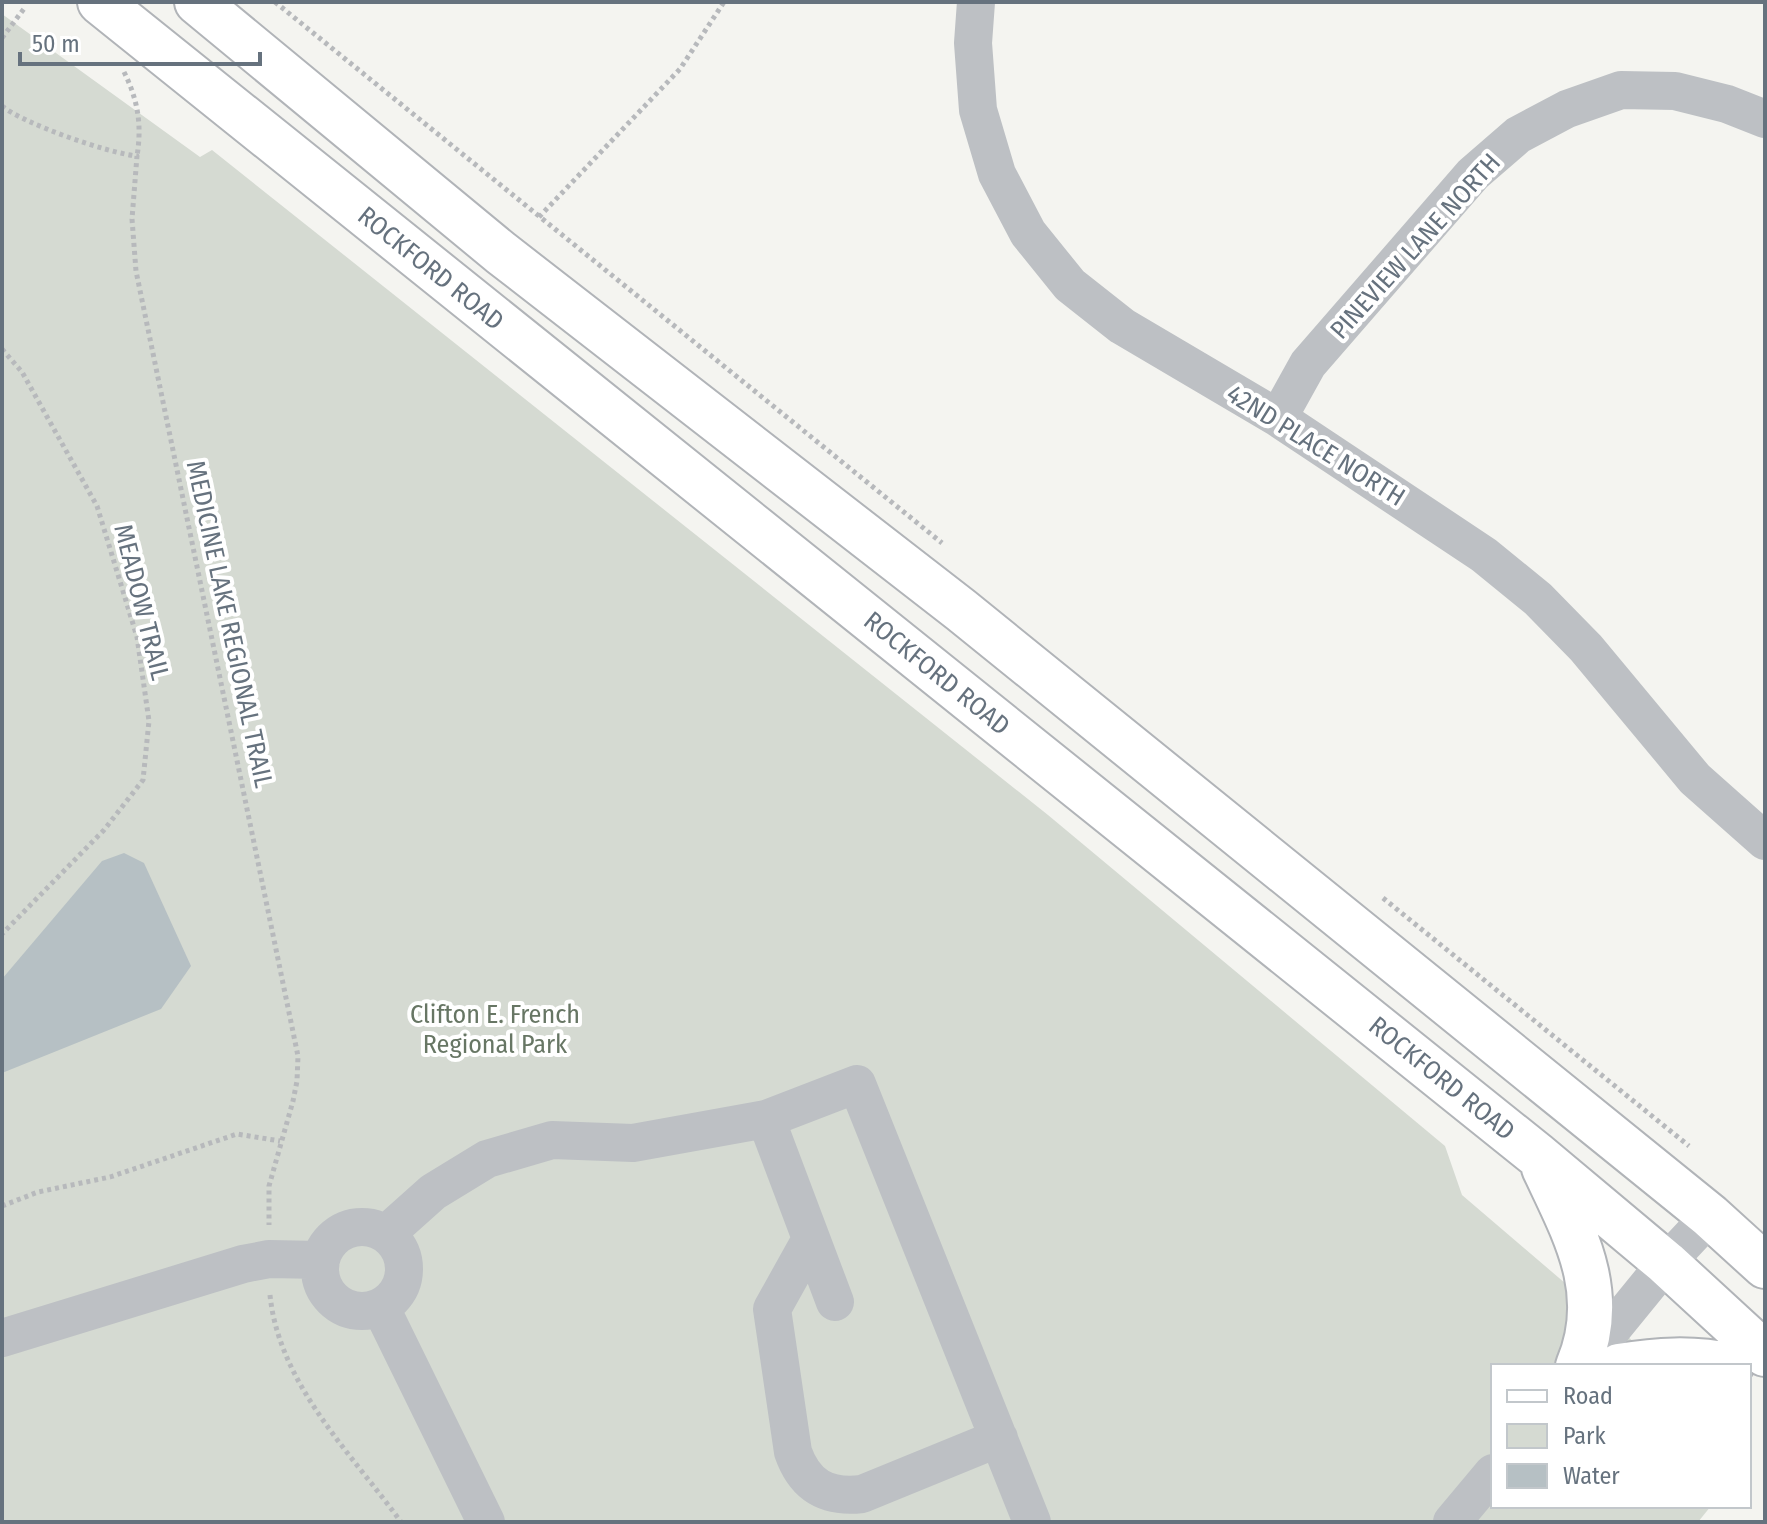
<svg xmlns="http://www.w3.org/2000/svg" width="1767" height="1524" font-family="'Fira Sans Condensed',sans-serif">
<rect width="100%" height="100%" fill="#f4f4f0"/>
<!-- green -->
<path fill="#d5dad2" d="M2 14 200 157 212 150 1048 815 1445 1146 1462 1195 1662 1366H1493V1506H1711L1698 1522H2Z"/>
<!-- water -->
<path fill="#b6c0c4" d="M124 853 144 863 191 966 161 1009 2 1073V979L102 861Z"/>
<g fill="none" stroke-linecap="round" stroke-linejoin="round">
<!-- major casing -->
<g stroke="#b1b4b8" stroke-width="48">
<path id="major" d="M100 2 1537 1155 1666 1263 1765 1354
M197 2 501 253 961 610 1710 1216 1765 1266
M1544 1168C1575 1234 1609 1293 1578 1366
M1619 1366C1656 1360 1693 1357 1731 1366"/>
</g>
<!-- path -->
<path stroke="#b7b9bc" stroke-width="5" stroke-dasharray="4 4" stroke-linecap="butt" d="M275 2 942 543
M2 38 26 6
M124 72C138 100 142 125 137 156
M2 106C24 124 108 153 137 156L132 219 136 271 298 1056 297 1081 293 1101 269 1186V1225
M539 217 680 69 724 2
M2 349 22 372 97 506 137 637 149 721 143 780 104 830 2 934
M1383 898 1689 1146
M2 1206 38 1192 110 1177 237 1134 280 1141
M270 1295C279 1384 351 1453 401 1522"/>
<!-- minor -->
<path stroke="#bdc0c4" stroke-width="38" d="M976 2 973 43 978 110 997 174 1028 233 1070 285 1122 326 1278 418 1484 555 1538 599 1586 648 1695 779 1765 841
M1278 418 1308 364 1473 174 1518 135 1567 109 1621 90 1675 91 1727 104 1765 119
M766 1119 835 1302
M320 1269a42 42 0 1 1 84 0a42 42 0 1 1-84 0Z
M386 1234 433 1192 487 1159 552 1140 633 1143 766 1119 857 1084 1032 1522
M811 1239 772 1309 793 1452C805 1486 827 1498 862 1494L999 1438
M381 1308 486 1522
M2 1338 243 1264 269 1259 321 1260
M1582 1366 1666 1263 1710 1216
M1452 1522 1493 1473"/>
<!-- major -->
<use href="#major" stroke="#fff" stroke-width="44"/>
</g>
<g text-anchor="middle" stroke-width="8" stroke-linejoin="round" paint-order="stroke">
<!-- street labels -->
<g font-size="26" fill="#66727e" stroke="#fff">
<text transform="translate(1415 246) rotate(-48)" y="9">PINEVIEW LANE NORTH</text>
<text transform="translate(431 268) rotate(39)" y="9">ROCKFORD ROAD</text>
<text transform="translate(1316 445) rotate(32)" y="9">42ND PLACE NORTH</text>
<text transform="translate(142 602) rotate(76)" y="9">MEADOW TRAIL</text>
<text transform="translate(230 624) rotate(78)" y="9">MEDICINE LAKE REGIONAL TRAIL</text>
<text transform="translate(937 673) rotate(39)" y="9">ROCKFORD ROAD</text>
<text transform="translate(1442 1078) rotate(39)" y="9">ROCKFORD ROAD</text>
</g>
<!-- park labels -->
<g font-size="26" fill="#677664" stroke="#fff">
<text x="495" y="1023">Clifton E. French<tspan x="495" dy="30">Regional Park</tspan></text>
</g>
</g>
<!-- border -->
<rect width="1767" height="1524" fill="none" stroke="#66727e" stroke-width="8"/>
<!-- legend -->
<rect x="1491" y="1364" width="260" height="144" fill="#ffffff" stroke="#c2c7cb" stroke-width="2"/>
<rect x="1507" y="1390" width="40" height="12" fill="#ffffff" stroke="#c2c7cb" stroke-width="2"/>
<text x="1563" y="1404" font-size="24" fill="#66727e">Road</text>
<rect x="1507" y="1424" width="40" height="24" fill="#d5dad2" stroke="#c2c7cb" stroke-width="2"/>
<text x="1563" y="1444" font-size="24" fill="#66727e">Park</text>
<rect x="1507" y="1464" width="40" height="24" fill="#b6c0c4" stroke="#c2c7cb" stroke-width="2"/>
<text x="1563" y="1484" font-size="24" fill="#66727e">Water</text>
<!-- scale -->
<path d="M20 52v12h240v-12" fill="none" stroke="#66727e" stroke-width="4"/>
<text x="32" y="52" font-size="24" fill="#66727e" stroke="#ffffff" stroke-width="6" paint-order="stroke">50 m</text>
</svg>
